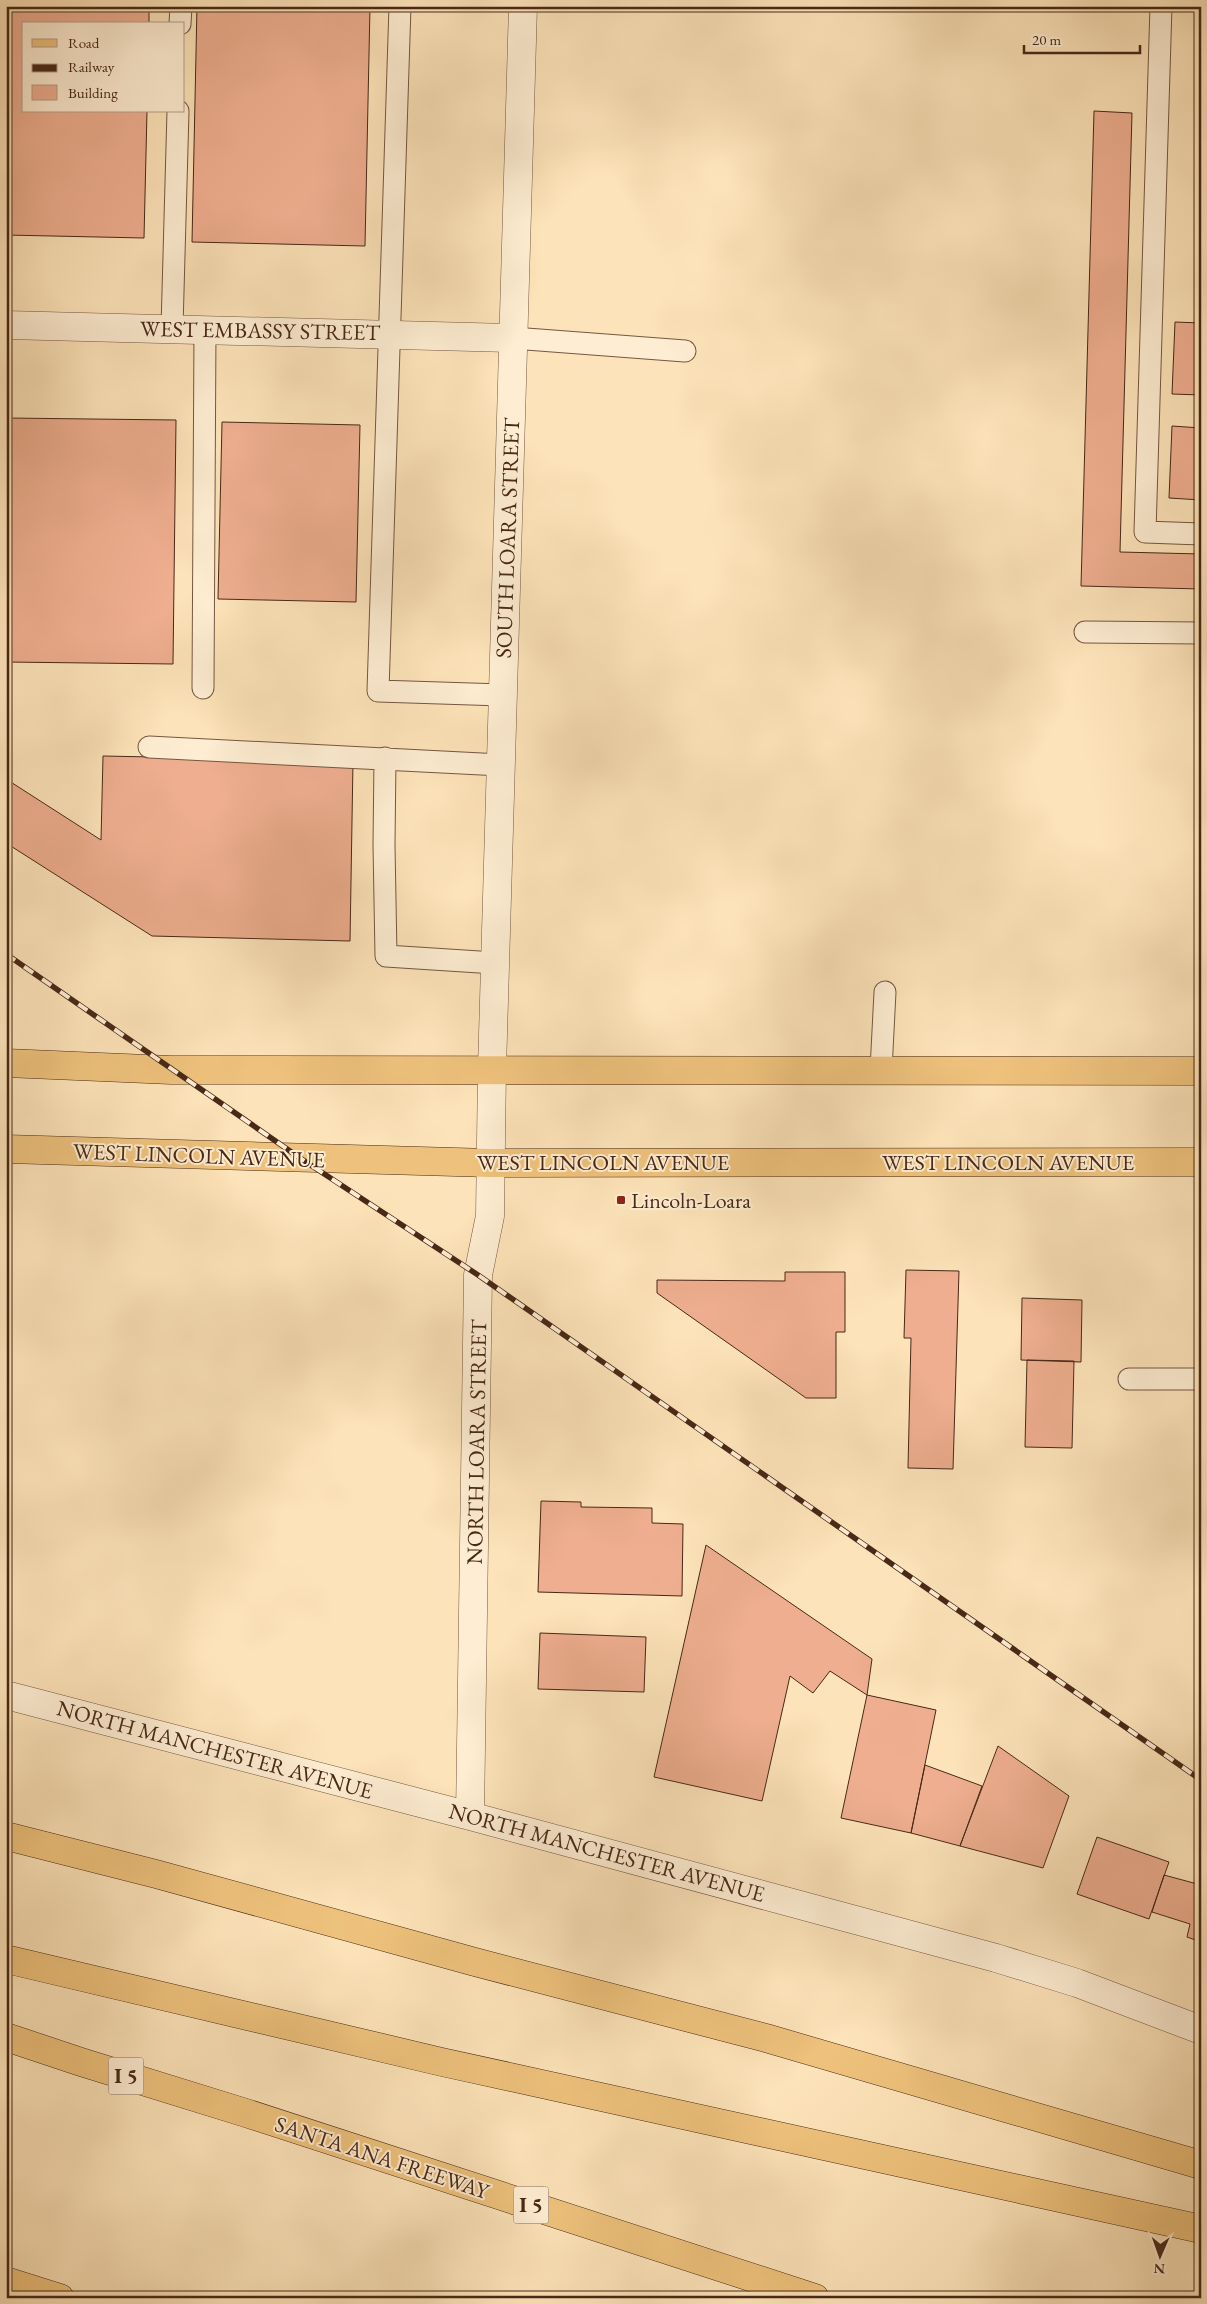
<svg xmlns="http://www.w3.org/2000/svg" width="1207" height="2304" font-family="'EB Garamond',serif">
<rect width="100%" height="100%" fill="#fde3b9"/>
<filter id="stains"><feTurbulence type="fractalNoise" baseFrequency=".004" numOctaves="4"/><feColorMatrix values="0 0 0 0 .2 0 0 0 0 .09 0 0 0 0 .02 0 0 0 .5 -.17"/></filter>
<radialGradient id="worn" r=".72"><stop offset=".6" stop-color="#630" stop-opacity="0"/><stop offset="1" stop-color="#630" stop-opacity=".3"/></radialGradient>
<!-- building -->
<path fill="#eeae8f" stroke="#482817" d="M6 6H149V24H24V111H147L144 238 6 235Z
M197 6H370L365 246 192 242Z
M1094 111 1132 113 1120 552 1201 554V589L1081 586Z
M1175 322 1201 323V395L1172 394Z
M6 418 176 420 173 664 6 662Z
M222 422 360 425 356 602 218 599Z
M1172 426 1201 428V500L1169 498Z
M103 756 353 761 350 941 152 936 6 843V779L101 840Z
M906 1270 959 1271 953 1469 908 1468 911 1338H904Z
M785 1272H845V1332H836V1398H806L657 1293V1280L785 1281Z
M1022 1298 1082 1300 1081 1362 1021 1360Z
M1027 1360 1074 1361 1072 1448 1025 1447Z
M541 1501 581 1502V1507L652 1508V1523L683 1524 682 1596 538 1592Z
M706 1545 872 1659 867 1695 830 1671 813 1693 790 1676 762 1801 654 1777Z
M540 1633 646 1637 644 1692 538 1689Z
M867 1695 936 1710 911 1833 841 1818Z
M998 1746 1069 1796 1043 1868 960 1846Z
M925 1765 982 1786 960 1846 911 1833Z
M1097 1837 1169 1862 1149 1919 1077 1894Z
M1164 1875 1201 1885V1942L1187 1937 1190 1924 1152 1912Z"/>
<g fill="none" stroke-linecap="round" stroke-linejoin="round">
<!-- service casing -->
<g stroke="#755740" stroke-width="23">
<path id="service" d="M400 6 378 691 502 695
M1161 6 1145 532 1201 534
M180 24 181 6
M172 328 178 111
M513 338 685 351
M1085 632 1201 633
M203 688 205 329
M149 747 501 765
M385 758 384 845 386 956 495 963
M881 1070 885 992
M1129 1379H1201"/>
</g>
<!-- minor casing -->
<g stroke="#755740" stroke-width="29">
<path id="minor" d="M6 325 513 338
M6 1695 470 1816 996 1958 1077 1983 1201 2030
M470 1816 478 1275 490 1216 492 1069"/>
</g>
<!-- tertiary casing -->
<g stroke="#755740" stroke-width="29">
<path id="tertiary" d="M492 1069 523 6"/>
</g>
<!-- primary casing -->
<g stroke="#482817" stroke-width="29">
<path id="primary" d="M6 1063 171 1070 1201 1071
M6 1149 490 1163 1201 1162"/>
</g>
<!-- motorway casing -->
<g stroke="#482817" stroke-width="29">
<path id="motorway" d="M6 1836 156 1874 475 1962 766 2038 1201 2165
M6 1959 442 2062 1201 2229
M6 2037 81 2062 246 2113 815 2298
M6 2281 60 2298"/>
</g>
<!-- service -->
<use href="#service" stroke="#feedd2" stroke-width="21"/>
<!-- minor -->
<use href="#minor" stroke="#feedd2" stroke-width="28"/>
<!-- tertiary -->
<use href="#tertiary" stroke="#feedd2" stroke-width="28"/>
<!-- primary -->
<use href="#primary" stroke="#eec27c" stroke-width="28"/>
<!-- motorway -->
<use href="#motorway" stroke="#eec27c" stroke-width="28"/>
<!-- rail casing -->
<g stroke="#482817" stroke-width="5.5">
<path id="rail" d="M6 954 300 1158 478 1275 1201 1780"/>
</g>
<!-- rail -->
<use href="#rail" stroke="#feedd2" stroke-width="4" stroke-dasharray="11" stroke-linecap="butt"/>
</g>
<!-- markers -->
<rect fill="#8f2418" stroke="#feedd2" stroke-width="2" x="616" y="1195" width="10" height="10" rx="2.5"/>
<g text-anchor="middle" stroke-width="4" stroke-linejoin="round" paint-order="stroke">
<!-- shield labels -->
<g fill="#feedd2" stroke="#7f634f" stroke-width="1">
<rect x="108.5" y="2057.5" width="35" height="37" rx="4"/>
<rect x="513.5" y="2186.5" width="35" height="37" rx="4"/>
</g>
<g font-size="21" font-weight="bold" fill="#482817">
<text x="126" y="2083">I 5</text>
<text x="531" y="2212">I 5</text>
</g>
<!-- street labels -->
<g font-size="22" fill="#482817" stroke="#feedd2">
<text transform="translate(260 330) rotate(1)" y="8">WEST EMBASSY STREET</text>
<text transform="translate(507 538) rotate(-88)" y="8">SOUTH LOARA STREET</text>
<text transform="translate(199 1155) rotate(2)" y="8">WEST LINCOLN AVENUE</text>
<text x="603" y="1170">WEST LINCOLN AVENUE</text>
<text x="1008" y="1170">WEST LINCOLN AVENUE</text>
<text transform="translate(476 1442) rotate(-89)" y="8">NORTH LOARA STREET</text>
<text transform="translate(215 1749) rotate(15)" y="8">NORTH MANCHESTER AVENUE</text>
<text transform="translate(607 1852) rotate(15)" y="8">NORTH MANCHESTER AVENUE</text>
<text transform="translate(382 2157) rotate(18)" y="8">SANTA ANA FREEWAY</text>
</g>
<!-- poi labels -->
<g font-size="22" fill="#482817" stroke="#feedd2" text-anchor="start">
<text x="631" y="1208">Lincoln-Loara</text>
</g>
</g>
<!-- margin -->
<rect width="1207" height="2304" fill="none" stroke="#fde3b9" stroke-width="25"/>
<rect x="8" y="8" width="1192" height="2289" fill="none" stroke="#482817" stroke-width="2.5"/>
<rect x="12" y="12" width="1182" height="2279" fill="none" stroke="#482817"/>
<!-- legend -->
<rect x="22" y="22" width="162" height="90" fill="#feedd2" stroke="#b59e87"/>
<rect x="32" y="39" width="25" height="8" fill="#eec27c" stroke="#b59e87"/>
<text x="68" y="48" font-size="15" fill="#482817">Road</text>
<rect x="32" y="64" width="25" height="8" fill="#482817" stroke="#b59e87"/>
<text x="68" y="72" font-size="15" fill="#482817">Railway</text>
<rect x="32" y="85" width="25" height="15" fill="#eeae8f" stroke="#b59e87"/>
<text x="68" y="98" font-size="15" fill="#482817">Building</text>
<!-- north arrow -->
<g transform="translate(1160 2256) rotate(182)" stroke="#feedd2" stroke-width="4" paint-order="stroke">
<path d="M0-4L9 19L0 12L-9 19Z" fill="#482817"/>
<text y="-8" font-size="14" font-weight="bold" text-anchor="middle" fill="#482817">N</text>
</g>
<!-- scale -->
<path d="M1024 45v8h116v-8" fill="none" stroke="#482817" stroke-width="2.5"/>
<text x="1032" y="45" font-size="15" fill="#482817" stroke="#feedd2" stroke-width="4" paint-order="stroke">20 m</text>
<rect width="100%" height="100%" filter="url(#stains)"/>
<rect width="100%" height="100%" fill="url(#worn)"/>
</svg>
